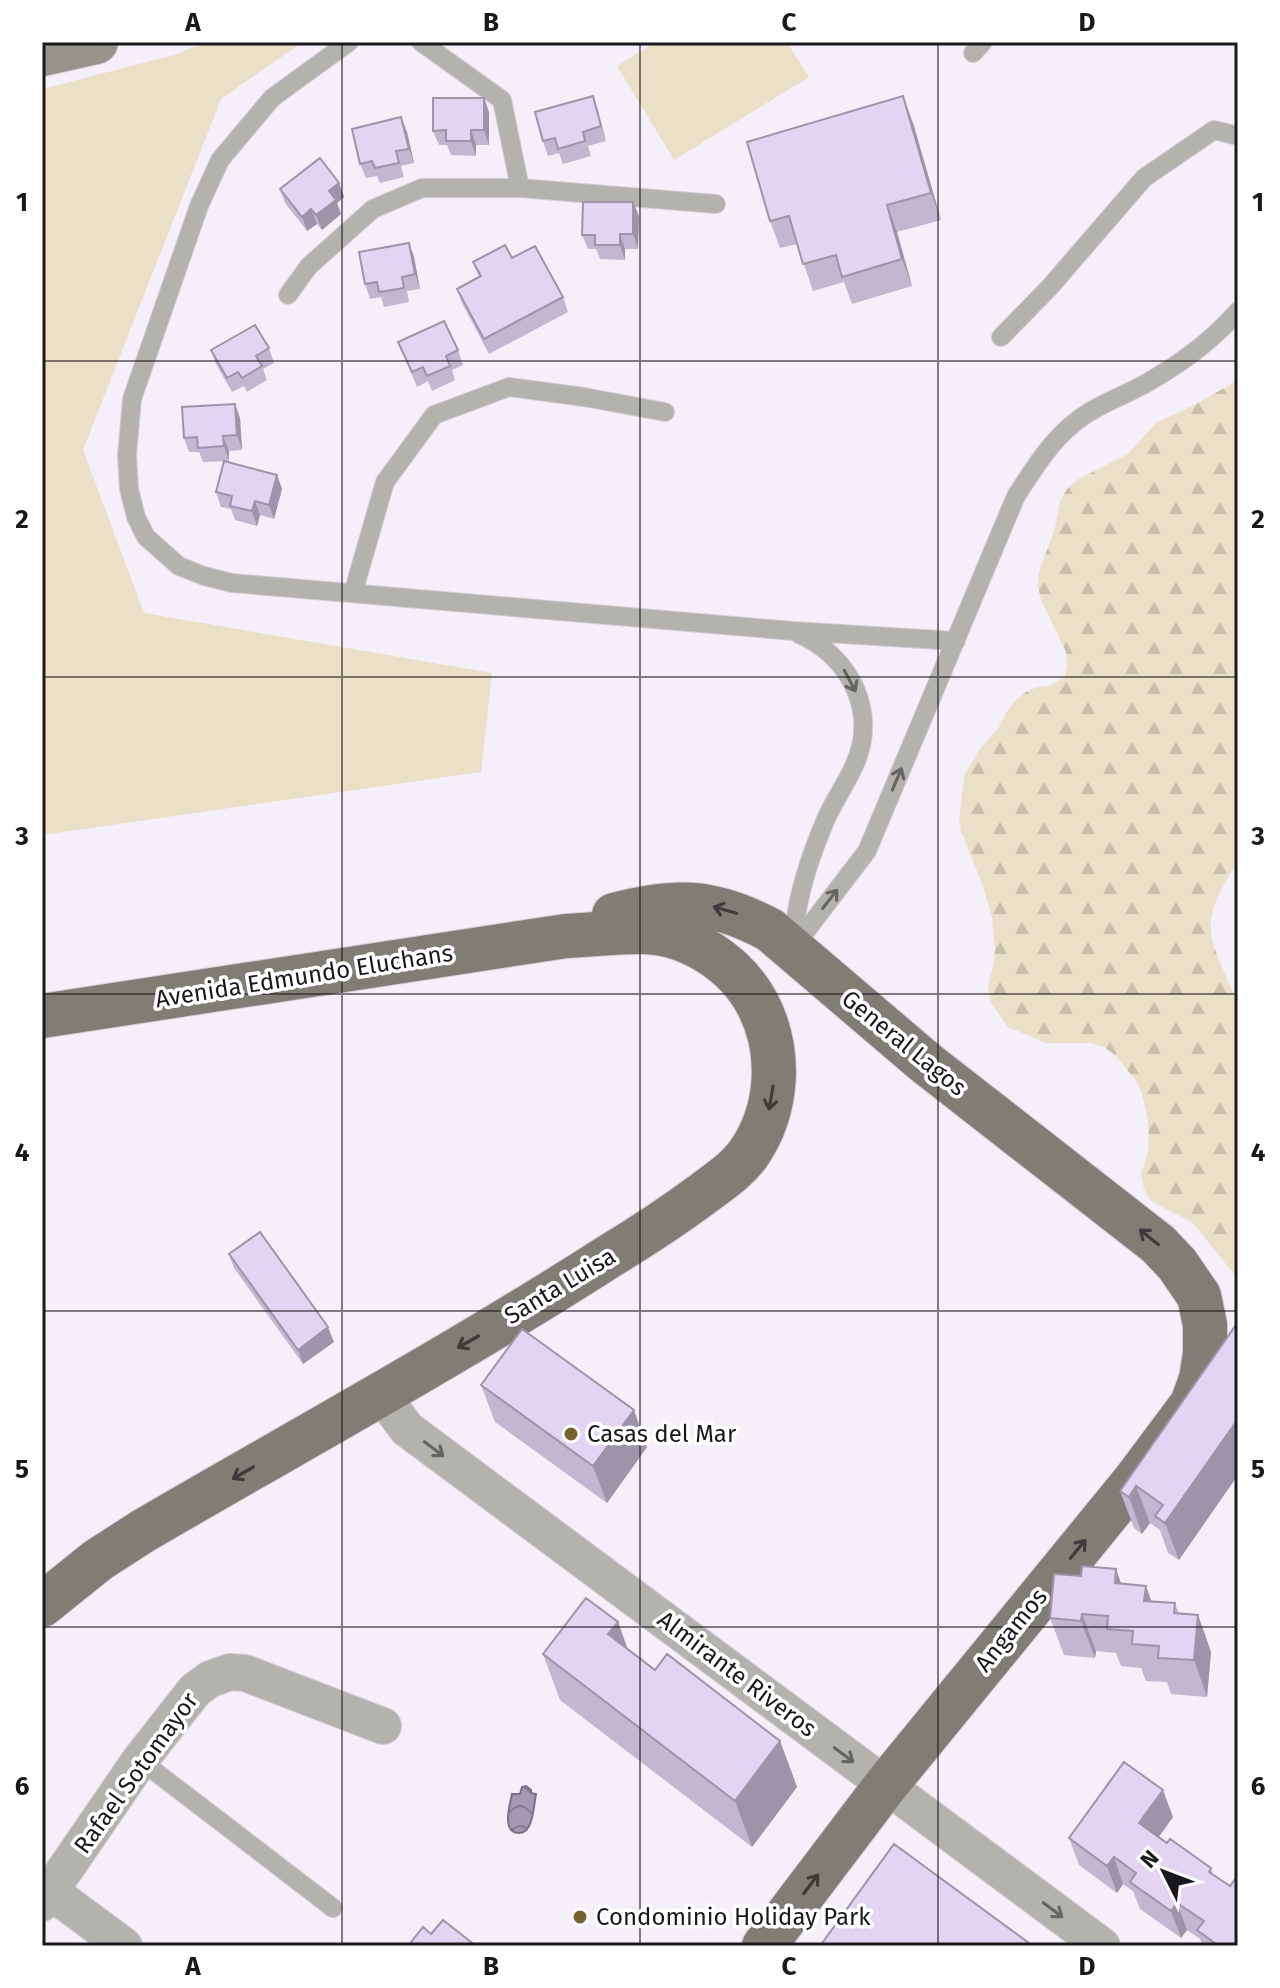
<svg xmlns="http://www.w3.org/2000/svg" width="1280" height="1988" font-family="'Fira Sans',sans-serif">
<defs>
<pattern id="forest-firs" width="22" height="20" patternUnits="userSpaceOnUse" patternTransform="scale(2)"><rect width="22" height="20" fill="#eae0c8"/><path d="M5 1l3.5 6h-7zM16 11l3.5 6h-7z" fill="#c8bfab"/></pattern>
<pattern id="water-waves" width="16" height="10" patternUnits="userSpaceOnUse" patternTransform="scale(2)"><rect width="16" height="10" fill="#a698b5"/><path d="M0 5q4-4 8 0t8 0" fill="none" stroke="#867b92"/></pattern>
</defs>
<rect width="100%" height="100%" fill="#f4eff9"/>
<!-- grass -->
<path fill="#eae0c8" d="M207 42H303L221 99 83 450 144 613 492 673 481 772 42 835V89L174 55Z
M656 42H787L809 77 674 160 617 66Z"/>
<!-- forest -->
<path fill="url(#forest-firs)" d="M1238 380V863C1223 882 1206 913 1212 938 1217 960 1229 982 1238 1003V1279L1193 1223 1151 1201 1144 1189 1141 1175 1149 1148 1148 1120 1142 1093 1136 1081 1116 1056 1104 1047 1090 1043H1046L1008 1027 991 1003 988 988 994 962 995 948 992 917 983 886 961 831 959 818 965 774 980 749 999 727 1005 715 1013 703 1024 693 1037 687 1049 686 1064 678 1067 666 1066 652 1041 600 1038 586 1039 572 1055 528 1060 501 1067 489 1077 480 1128 454 1156 423 1196 404Z"/>
<!-- water -->
<path fill="url(#water-waves)" stroke="#7c7287" stroke-width="2" d="M526 1786 531 1790V1793L536 1794C534 1804 534 1817 529 1826 527 1830 524 1833 519 1833 501 1833 510 1804 512 1794H520L522 1787Z"/>
<g fill="none" stroke-linecap="round" stroke-linejoin="round">
<!-- lane casing -->
<g stroke="#d1cdd6" stroke-width="20">
<path id="lane" d="M349 42 272 98 220 160 199 206 132 399 127 455 129 489 136 517 146 537 179 566 204 576 232 583 793 631 956 641
M421 42 502 100 520 188
M973 53 983 42
M288 295 309 266 373 209 422 188H520L716 204
M1001 337 1049 288 1144 178 1214 130 1238 136
M353 593 385 482 434 415 509 387 584 397 665 412
M793 944C795 928 796 911 800 896 805 873 814 848 823 826 831 805 845 786 854 766 879 713 850 656 799 634
M793 948 867 851 1016 496C1033 470 1050 442 1074 423 1097 404 1125 396 1150 381 1183 362 1213 340 1238 311
M140 1760 333 1908"/>
</g>
<!-- street casing -->
<g stroke="#d1cdd6" stroke-width="38">
<path id="street" d="M380 1393 407 1429 1102 1946
M50 1891 124 1946
M42 1903 140 1760 195 1690 210 1679 230 1672 245 1673 383 1726"/>
</g>
<!-- secondary casing -->
<g stroke="#d1cdd6" stroke-width="46">
<path id="secondary" d="M42 54 96 42"/>
</g>
<!-- primary casing -->
<g stroke="#d1cdd6" stroke-width="46">
<path id="primary" d="M614 915C676 899 712 899 770 930L926 1063 1158 1244 1177 1264 1199 1296 1205 1325V1354L1201 1379 1192 1404 1136 1479 886 1785 764 1946
M42 1016 566 936C592 935 618 931 644 932 690 933 736 964 757 1003 782 1050 779 1109 749 1153 737 1170 720 1181 704 1193 673 1216 641 1237 608 1257 457 1354 299 1440 143 1531L98 1560 42 1605"/>
</g>
<!-- lane -->
<use href="#lane" stroke="#b4b2ad" stroke-width="18"/>
<!-- street -->
<use href="#street" stroke="#b4b2ad" stroke-width="36"/>
<!-- secondary -->
<use href="#secondary" stroke="#96938c" stroke-width="44"/>
<!-- primary -->
<use href="#primary" stroke="#807d75" stroke-width="44"/>
</g>
<!-- wall -->
<path fill="#c2b6d0" d="M593 96 606 141 588 146 591 156 563 164 559 153 548 156 543 141Z
M484 98 489 112V145H476V156L451 155 447 145H439L433 131Z
M913 123 941 220 897 232 912 286 852 304 844 282 813 291 797 244 780 248 770 221Z
M407 132 414 163 401 166 404 177 380 183 377 176 366 178 360 164Z
M339 183 344 197 337 203 341 214 322 230 317 224 307 231 285 203 280 189Z
M639 216 638 249H625V260L600 259 596 249H588L582 235Z
M409 243 414 257 420 289 407 291 409 302 384 307 381 297 370 299 365 284Z
M512 258 563 297 568 312 489 354 462 303 457 289 479 277 473 262Z
M398 342 458 350 463 365 452 370 455 380 432 391 428 381 417 387Z
M269 348 274 363 263 369 267 380 247 392 244 386 232 392 216 364 211 350Z
M240 418 242 450 229 451V461L203 462 199 452H189L184 438Z
M277 475 282 489 274 519 260 515 257 526 235 520 231 509 221 507 216 492Z
M229 1254 334 1342 303 1364 234 1268Z
M1238 1322 1179 1560 1168 1553 1160 1530 1150 1523 1142 1534 1134 1528 1120 1491Z
M481 1385 647 1447 607 1503 495 1422Z
M1121 1584 1152 1601 1175 1603 1179 1614 1198 1615 1211 1652 1207 1697 1171 1694 1167 1682 1146 1681 1141 1668 1121 1666 1116 1653 1096 1651 1095 1658 1064 1655 1050 1618Z
M618 1622 628 1649 655 1670 780 1741 797 1787 752 1847 560 1700 543 1654Z
M1173 1817 1159 1837 1211 1868 1238 1946H1203L1200 1939 1187 1930 1181 1938 1140 1909 1133 1891 1123 1884 1117 1893 1079 1865 1069 1838Z"/>
<!-- shaded-wall -->
<path fill="#9e94a9" d="M593 96 598 111 606 141 601 126Z
M903 96 913 123 941 220 931 193Z
M484 98 489 112V145L484 130Z
M401 117 407 132 414 163 409 149Z
M471 130 476 145V156L471 141Z
M339 183 344 197 337 203 341 214 322 230 316 215 329 191Z
M633 202 639 216 638 249 633 234Z
M887 205 897 232 912 286 902 259Z
M311 209 317 224 307 231 302 217Z
M620 234 625 249V260L620 245Z
M409 243 414 257 420 289 415 274Z
M235 404 240 418 242 450 237 435Z
M223 436 229 451V461L224 446Z
M277 475 282 489 274 519 269 505Z
M255 501 260 515 257 526 252 511Z
M328 1327 334 1342 303 1364 298 1350Z
M634 1410 647 1447 607 1503 593 1466Z
M1238 1419V1475L1179 1560 1165 1523Z
M1136 1486 1150 1523 1142 1534 1129 1497Z
M1116 1569 1129 1606 1115 1583Z
M1146 1586 1159 1622 1144 1601Z
M1082 1614 1096 1651 1095 1658 1081 1621Z
M1198 1615 1211 1652 1207 1697 1194 1660Z
M618 1622 634 1668 608 1634Z
M780 1741 797 1787 752 1847 735 1801Z
M1163 1790 1173 1817 1149 1850 1139 1823Z
M1114 1857 1123 1884 1117 1893 1107 1866Z
M1177 1903 1187 1930 1181 1938 1171 1911Z"/>
<!-- building -->
<path fill="#e2d4f2" stroke="#9e94a9" stroke-width="2" d="M593 96 601 126 583 132 585 141 558 149 555 138 543 141 535 112Z
M903 96 931 193 887 205 902 259 842 277 836 255 803 264 789 216 770 221 747 142Z
M433 98H484V130H471V141H446V130L433 131Z
M401 117 409 149 396 151 399 163 375 168 372 161 360 164 352 129Z
M320 158 339 183 329 191 336 200 316 215 311 209 302 217 280 189Z
M583 202H633V234H620V245H595V235H582Z
M409 243 415 274 402 277 404 288 379 292 377 282 365 284 359 252Z
M505 245 512 258 535 246 563 297 484 339 457 289 481 276 473 262Z
M444 321 458 350 446 356 450 366 427 376 423 367 412 372 398 342Z
M255 325 269 348 256 356 262 366 242 378 238 372 227 378 211 350Z
M235 404 237 435 223 436 224 446 198 448 197 437 184 438 182 407Z
M224 461 277 475 269 505 255 501 252 511 230 506 232 496 216 492Z
M260 1232 328 1327 298 1350 229 1254Z
M1238 1322V1419L1165 1523 1155 1516 1163 1505 1136 1486 1129 1497 1120 1491Z
M522 1329 634 1410 593 1466 481 1385Z
M1082 1566 1116 1569 1115 1583 1146 1586 1144 1601 1175 1603 1174 1613 1198 1615 1194 1660 1158 1658 1159 1646 1132 1644 1133 1631 1107 1629 1108 1616 1082 1614 1081 1621 1050 1618 1054 1574 1081 1576Z
M586 1598 618 1622 608 1634 655 1670 667 1654 780 1741 735 1801 543 1654Z
M1124 1762 1163 1790 1139 1823 1167 1843 1170 1839 1211 1868 1209 1872 1230 1886 1238 1875V1946H1219L1197 1930 1204 1921 1177 1903 1171 1911 1130 1882 1136 1873 1114 1857 1107 1866 1069 1838Z
M894 1844 1033 1946H820Z
M443 1920 476 1946H408L423 1927 431 1934Z"/>
<!-- one-way arrows -->
<defs><path id="oneway-shaft" d="M-6 0H5M1.5-3L5.5 0L1.5 3" fill="none" stroke-width="1.6" stroke-linecap="round" stroke-linejoin="round" transform="scale(2)"/></defs>
<g stroke="#676564">
<use href="#oneway-shaft" transform="translate(850 681) rotate(62)"/>
<use href="#oneway-shaft" transform="translate(897 779) rotate(-67)"/>
<use href="#oneway-shaft" transform="translate(830 899) rotate(-52)"/>
<use href="#oneway-shaft" transform="translate(434 1449) rotate(37)"/>
<use href="#oneway-shaft" transform="translate(844 1755) rotate(37)"/>
<use href="#oneway-shaft" transform="translate(1053 1910) rotate(37)"/>
</g>
<g stroke="#3e3b3b">
<use href="#oneway-shaft" transform="translate(725 910) rotate(-164)"/>
<use href="#oneway-shaft" transform="translate(771 1098) rotate(100)"/>
<use href="#oneway-shaft" transform="translate(1149 1237) rotate(-141)"/>
<use href="#oneway-shaft" transform="translate(468 1342) rotate(150)"/>
<use href="#oneway-shaft" transform="translate(243 1473) rotate(150)"/>
<use href="#oneway-shaft" transform="translate(1078 1549) rotate(-51)"/>
<use href="#oneway-shaft" transform="translate(811 1884) rotate(-53)"/>
</g>
<!-- grid -->
<path fill="none" stroke="#1a181c" stroke-width="2" stroke-opacity="0.55" d="M342 42V1946M640 42V1946M938 42V1946M42 361H1238M42 677H1238M42 994H1238M42 1311H1238M42 1627H1238"/>
<!-- markers -->
<g fill="#756230" stroke="#fff" stroke-width="3">
<circle cx="571" cy="1434" r="8"/>
<circle cx="580" cy="1917" r="8"/>
</g>
<g text-anchor="middle" stroke-width="7" stroke-linejoin="round" paint-order="stroke">
<!-- street labels -->
<g font-size="24" fill="#1a181c" stroke="#fff">
<text transform="translate(304 976) rotate(-9)" y="8">Avenida Edmundo Eluchans</text>
<text transform="translate(904 1043) rotate(39)" y="8">General Lagos</text>
<text transform="translate(560 1286) rotate(-31)" y="8">Santa Luisa</text>
<text transform="translate(1011 1630) rotate(-51)" y="8">Angamos</text>
<text transform="translate(737 1674) rotate(37)" y="8">Almirante Riveros</text>
<text transform="translate(136 1773) rotate(-54)" y="8">Rafael Sotomayor</text>
</g>
<!-- poi labels -->
<g font-size="24" fill="#1a181c" stroke="#fff" text-anchor="start">
<text x="587" y="1442">Casas del Mar</text>
<text x="596" y="1925">Condominio Holiday Park</text>
</g>
</g>
<!-- border -->
<rect width="1280" height="1988" fill="none" stroke="#ffffff" stroke-width="88"/>
<!-- north arrow -->
<g transform="translate(1164 1872) rotate(312)" stroke="#ffffff" stroke-width="6" paint-order="stroke">
<path d="M0-6L14 30L0 20L-14 30Z" fill="#1a181c"/>
<text y="-12" font-size="22" font-weight="bold" text-anchor="middle" fill="#1a181c">N</text>
</g>
<rect x="44" y="44" width="1192" height="1900" fill="none" stroke="#1a181c" stroke-width="3"/>
<g font-size="26" text-anchor="middle" font-weight="bold" fill="#1a181c">
<text x="193" y="31">A</text>
<text x="491" y="31">B</text>
<text x="789" y="31">C</text>
<text x="1087" y="31">D</text>
<text x="22" y="211">1</text>
<text x="1258" y="211">1</text>
<text x="22" y="528">2</text>
<text x="1258" y="528">2</text>
<text x="22" y="845">3</text>
<text x="1258" y="845">3</text>
<text x="22" y="1161">4</text>
<text x="1258" y="1161">4</text>
<text x="22" y="1478">5</text>
<text x="1258" y="1478">5</text>
<text x="22" y="1795">6</text>
<text x="1258" y="1795">6</text>
<text x="193" y="1975">A</text>
<text x="491" y="1975">B</text>
<text x="789" y="1975">C</text>
<text x="1087" y="1975">D</text>
</g>
</svg>
